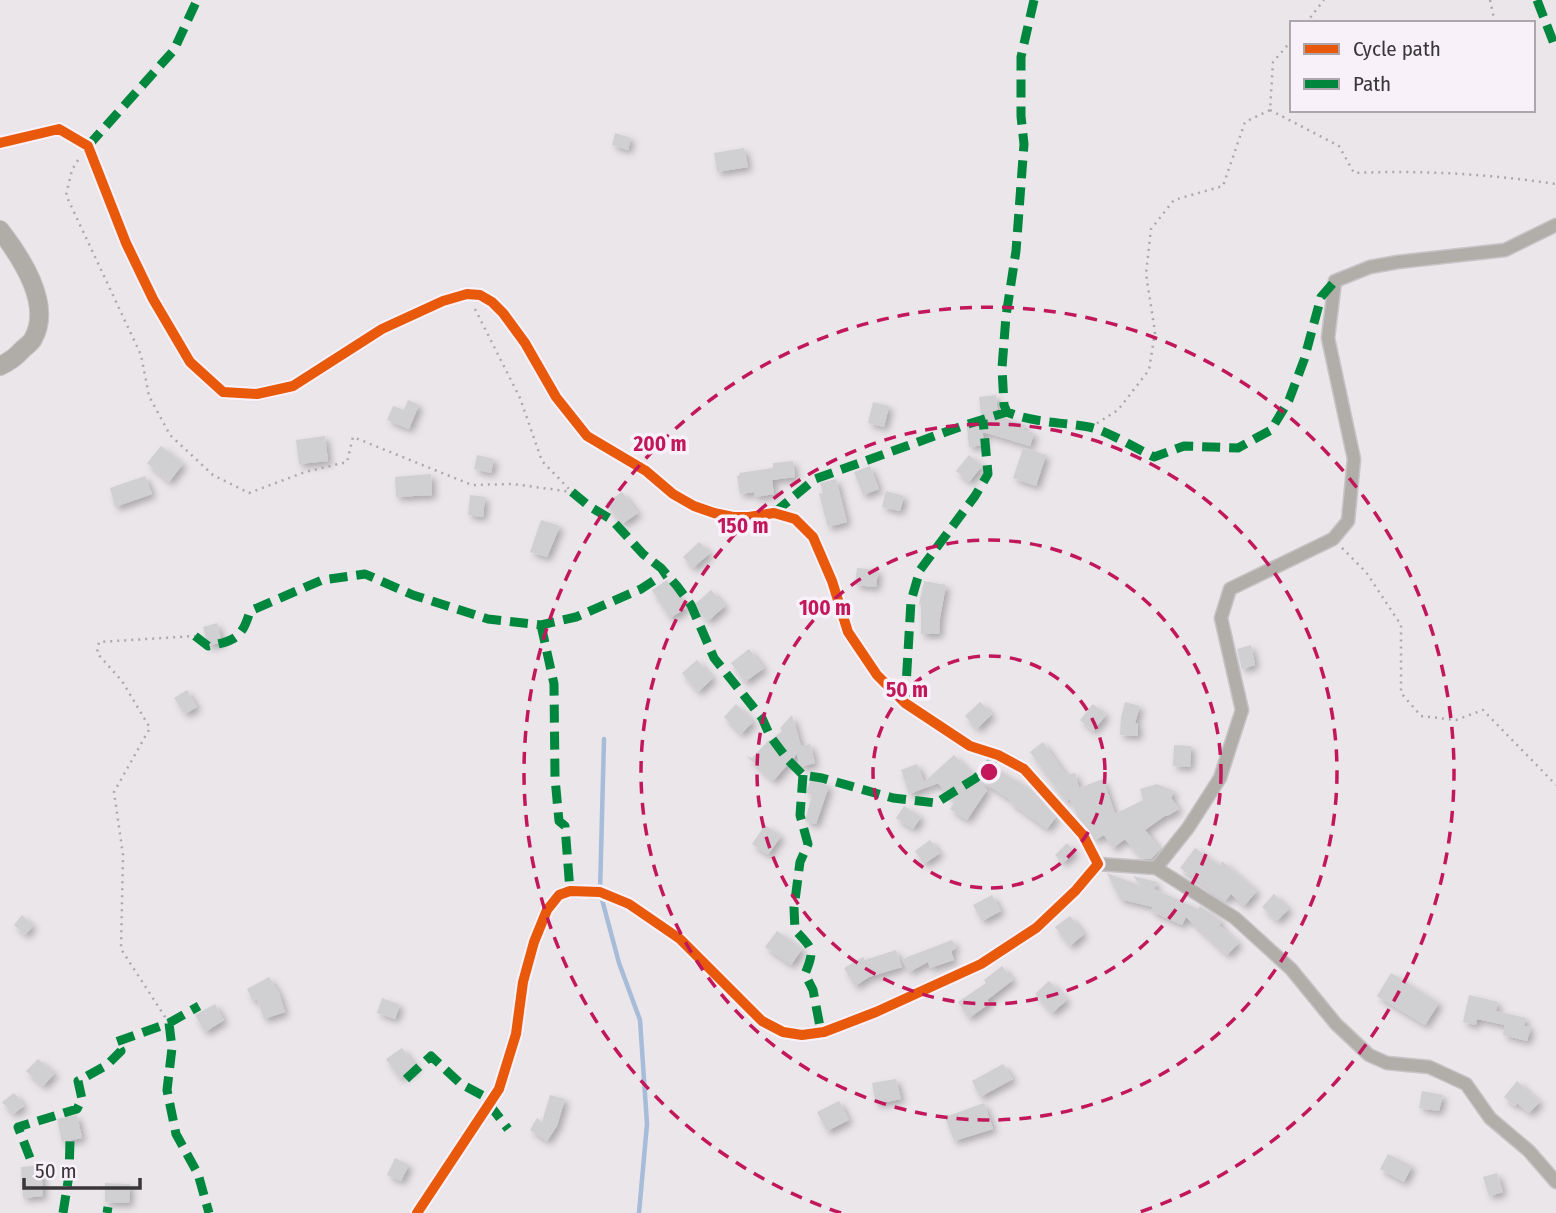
<svg xmlns="http://www.w3.org/2000/svg" width="1556" height="1213" font-family="'Fira Sans Condensed',sans-serif">
<defs>
<filter id="shadow"><feDropShadow dx="4" dy="4" stdDeviation="3.5" flood-color="#0004"/></filter>
</defs>
<rect width="100%" height="100%" fill="#eae6ea"/>
<g fill="none" stroke-linecap="round" stroke-linejoin="round">
<!-- stream -->
<path stroke="#a6bcd8" stroke-width="4.5" d="M604 739 600 892 619 963 640 1020 647 1124 639 1213"/>
</g>
<!-- building -->
<path fill="#d0cfd2" filter="url(#shadow)" d="M615 133 631 138 628 150 612 145Z
M744 148 748 167 717 172 714 153Z
M996 395 998 416 1025 425 1023 430 1034 433 1030 446 983 432 979 397Z
M408 400 419 405 409 429 387 420 393 406 404 410Z
M873 402 889 406 884 427 868 423Z
M982 425 984 445 969 447 967 427Z
M325 436 328 461 299 464 296 440Z
M161 446 183 464 169 482 147 463Z
M1023 448 1046 455 1036 486 1013 478Z
M477 455 494 459 491 473 474 469Z
M969 455 982 466 969 482 956 471Z
M793 461 795 477 772 480 774 494 755 497 754 492 740 494 737 476 740 475 739 473 773 468V463Z
M870 466 879 489 863 495 854 472Z
M431 474 432 495 396 497 395 477Z
M145 476 152 494 115 507 110 488Z
M836 479 847 522 828 527 819 494 823 493 820 483Z
M886 491 904 496 900 511 882 507Z
M622 492 638 513 622 524 606 503Z
M470 495 485 497 483 517 468 515Z
M541 520 560 526 547 557 530 552Z
M699 542 710 553 693 568 683 557Z
M857 568 878 570 876 587 855 585Z
M667 580 686 608 670 618 652 590Z
M924 581 946 585 940 618 939 634H921V604H919Z
M711 590 725 606 708 621 694 605Z
M217 623 222 642 208 646 203 627Z
M1251 645 1255 665 1242 669 1237 649Z
M749 649 764 668 745 682 731 663Z
M697 660 713 678 698 692 682 673Z
M187 690 197 707 185 714 174 698Z
M980 702 992 714 977 729 965 716Z
M1125 702 1140 706 1135 723 1138 724V736L1120 735 1121 717Z
M736 704 753 722 741 734 724 717Z
M1093 704 1106 715 1093 731 1080 720Z
M792 715 801 746 810 744 815 763 800 767 797 754 773 781 746 756 752 758 769 740 770 741 782 731 780 728Z
M1043 742 1066 775 1075 773 1079 788 1103 779 1115 814 1143 800 1140 789 1157 784 1174 791 1171 798 1179 809 1167 816 1166 815 1145 830 1160 849 1154 856 1151 859 1141 858 1125 839 1113 848 1104 835 1095 840 1078 817 1069 798 1066 802 1030 752Z
M1174 745 1191 746 1190 767 1173 766Z
M954 755 987 790 967 820 950 809 955 802 938 783 909 794 901 770 917 764 924 782Z
M993 767 1029 788 1056 817 1047 829 1010 802 1011 800 983 782Z
M811 779 829 786 816 824 805 821 812 795 806 793Z
M904 806 921 817 913 829 896 818Z
M765 825 781 836 768 855 752 844Z
M930 840 940 853 924 864 915 851Z
M1067 843 1075 852 1063 863 1055 855Z
M1195 848 1220 866 1222 861 1257 891 1244 906 1231 894 1225 901 1180 868Z
M1107 873 1141 886 1133 876 1157 882 1154 889 1198 909 1200 906 1213 915 1221 922 1219 925 1239 943 1227 955 1186 917 1182 925 1151 911 1153 907 1120 899Z
M1274 894 1289 909 1277 921 1262 907Z
M992 895 1001 911 982 921 973 905Z
M22 915 33 926 25 935 14 925Z
M1070 916 1084 934 1070 946 1055 927Z
M777 931 802 949 791 965 765 947Z
M952 940 956 948 951 951 954 960 930 968 928 962 909 972 902 959Z
M896 950 902 967 869 977 855 986 844 968 863 957 865 960Z
M1002 966 1013 980 987 1000 990 1003 969 1018 958 1002 986 983 984 980Z
M1391 973 1439 1003 1425 1025 1377 996Z
M269 977 279 993 285 1012 264 1019 257 999 253 1001 247 989Z
M1049 981 1067 1000 1052 1013 1035 994Z
M1469 995 1498 1002 1496 1011 1526 1018 1524 1026 1531 1027 1527 1041 1503 1035 1505 1025 1477 1019 1476 1025 1463 1022Z
M382 998 400 1005 395 1019 377 1013Z
M215 1004 224 1020 205 1032 195 1015Z
M402 1048 416 1067 400 1078 386 1059Z
M38 1059 55 1073 43 1086 26 1071Z
M1003 1064 1013 1079 980 1097 972 1081Z
M896 1079 901 1099 876 1104 872 1083Z
M1517 1081 1540 1102 1529 1113 1517 1103 1515 1106 1504 1097Z
M1422 1091 1443 1095 1439 1111 1419 1108Z
M14 1093 24 1106 13 1114 2 1102Z
M550 1095 565 1099 557 1126 547 1141 530 1130 537 1118 542 1122Z
M839 1101 849 1120 827 1131 817 1112Z
M984 1103 993 1129 954 1141 945 1117Z
M77 1115 82 1138 62 1142 57 1119Z
M1388 1154 1412 1166 1404 1182 1380 1169Z
M395 1158 409 1165 401 1181 387 1175Z
M41 1165 43 1196 23 1198 21 1167Z
M1497 1173 1503 1192 1489 1196 1483 1177Z
M105 1183 130 1184 129 1203 105 1202Z"/>
<g fill="none" stroke-linecap="round" stroke-linejoin="round">
<!-- minor casing -->
<g stroke="#c6c4c6" stroke-width="15">
<path id="minor" d="M0 143 59 129 88 146 126 243 153 299 190 362 223 392 257 394 293 386 382 329 443 301 467 294 480 295 492 302 503 313 525 343 556 397 587 436 646 471 673 494 694 506 714 513 733 517H749L774 513 795 519 813 537 832 581 848 632 877 675 905 703 970 746 998 755 1024 769 1083 835 1098 864 1076 890 1036 928 981 964 876 1012 824 1032 802 1035 783 1032 762 1021 680 939 629 904 600 892 570 891 559 895 547 910 534 942 523 982 516 1034 499 1089 417 1213
M1098 864 1156 868 1235 918 1291 969 1336 1024 1369 1055 1387 1063 1429 1067 1466 1084 1490 1118 1529 1151 1556 1182
M1156 868 1188 828 1220 778 1242 710 1221 618 1230 589 1333 539 1348 521 1354 459 1328 338 1335 281 1370 267 1398 262 1505 250 1556 225"/>
</g>
<!-- secondary casing -->
<g stroke="#c6c4c6" stroke-width="20">
<path id="secondary" d="M0 230C20 256 53 304 33 339 31 343 25 347 22 350 15 358 9 362 0 366"/>
</g>
<!-- path -->
<path stroke="#acaaa8" stroke-width="2.5" stroke-dasharray="2 5" stroke-linecap="butt" d="M1490 0 1495 23
M1306 23 1324 0
M1270 110 1339 146 1354 173C1422 170 1489 174 1556 184
M78 160 72 170 66 195 141 355 149 396 170 435 213 475 249 493 305 472 347 462 353 437 472 485 513 484 572 492
M475 309 520 398 542 461 570 490
M1091 427 1118 410 1149 370 1155 332 1146 274 1151 229 1174 200 1223 186 1245 122 1270 110 1273 62 1292 40
M1342 548 1366 572 1401 625V693L1421 716 1456 720 1483 710 1556 785
M169 1023 121 949 123 855 114 792 150 728 122 681 97 653 99 642 195 636"/>
<!-- minor -->
<use href="#minor" stroke="#b1aea9" stroke-width="12"/>
<!-- secondary -->
<use href="#secondary" stroke="#b0ada9" stroke-width="18"/>
<!-- quiet -->
<path stroke="#00873e" stroke-width="9" stroke-dasharray="18 9" stroke-linecap="butt" d="M1034 0 1021 57V116L1024 144 1016 251 1006 316 1002 368 1004 405 1007 412C1034 423 1061 422 1089 427 1106 430 1137 449 1154 457L1184 446 1238 448 1271 430 1289 400 1304 360 1321 297 1335 281
M1537 0 1556 49
M88 146 174 50 197 0
M572 492 589 506 612 520 643 554 661 568 677 586 691 605 714 658 762 718 770 736 788 760 803 775 822 778 893 798 936 803 976 778 998 755
M774 513 815 479 965 425 1007 412
M541 625 554 684 555 778 559 821 565 826 570 891
M195 636 208 646C235 641 242 638 250 611L322 580 365 574 413 595 488 619 541 625 576 617 641 589 665 573
M905 703 911 601 920 570 975 496 988 474 983 420
M803 775 800 815 808 844 800 862 794 908 795 930C813 949 815 949 805 974L813 990 821 1032
M169 1023 172 1048 167 1090 176 1134 198 1174 209 1213
M406 1079 431 1056 461 1084 493 1101
M489 1104 508 1129
M30 1158 18 1127 77 1109 82 1099 78 1081 107 1065 121 1051 116 1042 169 1023 199 1006
M63 1213 69 1175 70 1140
M107 1213 108 1207"/>
<!-- cycleway casing -->
<g stroke="#f8f1fa" stroke-width="15">
<path id="cycleway" d="M0 143 59 129 88 146 126 243 153 299 190 362 223 392 257 394 293 386 382 329 443 301 467 294 480 295 492 302 503 313 525 343 556 397 587 436 646 471 673 494 694 506 714 513 733 517H749L774 513 795 519 813 537 832 581 848 632 877 675 905 703 970 746 998 755 1024 769 1083 835 1098 864 1076 890 1036 928 981 964 876 1012 824 1032 802 1035 783 1032 762 1021 680 939 629 904 600 892 570 891 559 895 547 910 534 942 523 982 516 1034 499 1089 417 1213"/>
</g>
<!-- cycleway -->
<use href="#cycleway" stroke="#e8590c" stroke-width="10"/>
</g>
<!-- distance rings -->
<g fill="none" stroke="#c2185b" stroke-width="3.5" stroke-dasharray="12 9">
<circle cx="989" cy="772" r="116"/>
<circle cx="989" cy="772" r="232"/>
<circle cx="989" cy="772" r="348"/>
<path d="M841 1213A465 465 0 1 1 1137 1213"/>
</g>
<circle cx="989" cy="772" r="10" fill="#c2185b" stroke="#f8f1fa" stroke-width="3.5"/>
<g font-size="21" text-anchor="middle" font-weight="bold" fill="#c2185b" stroke="#f8f1fa" stroke-width="7" stroke-linejoin="round" paint-order="stroke">
<text x="660" y="451">200 m</text>
<text x="743" y="533">150 m</text>
<text x="825" y="615">100 m</text>
<text x="907" y="697">50 m</text>
</g>
<!-- legend -->
<rect x="1290" y="21" width="245" height="91" fill="#f8f1fa" stroke="#aca6ad" stroke-width="2"/>
<rect x="1304" y="44" width="35" height="10" fill="#e8590c" stroke="#aca6ad" stroke-width="2"/>
<text x="1353" y="56" font-size="21" fill="#393639">Cycle path</text>
<rect x="1304" y="79" width="35" height="10" fill="#00873e" stroke="#aca6ad" stroke-width="2"/>
<text x="1353" y="91" font-size="21" fill="#393639">Path</text>
<!-- scale -->
<path d="M24 1178v10h116v-10" fill="none" stroke="#393639" stroke-width="3.5"/>
<text x="35" y="1178" font-size="21" fill="#393639" stroke="#f8f1fa" stroke-width="5" paint-order="stroke">50 m</text>
</svg>
